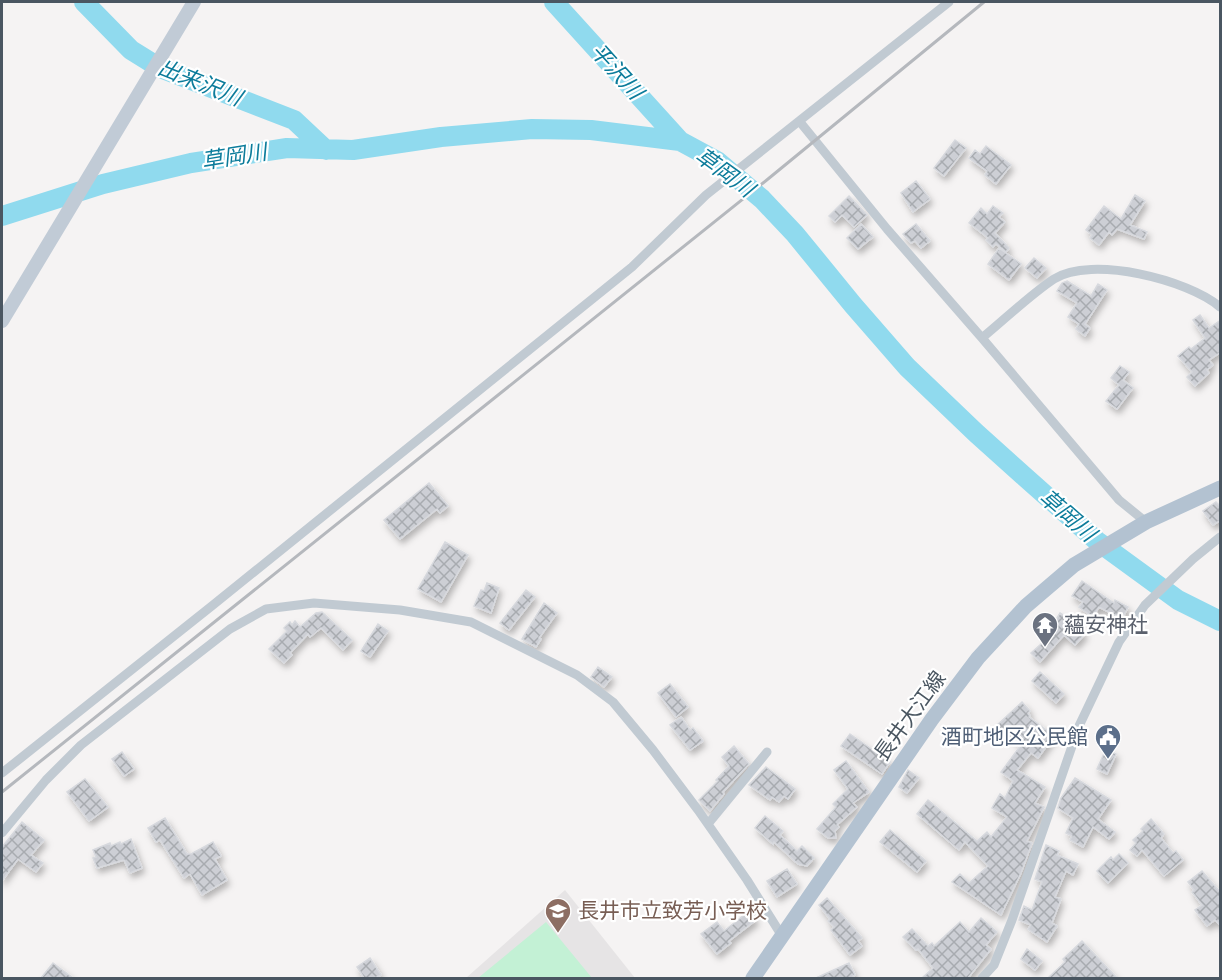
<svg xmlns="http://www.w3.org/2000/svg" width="1222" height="980" font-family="'Titillium Web','Noto Sans JP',sans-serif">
<defs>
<pattern id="building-cross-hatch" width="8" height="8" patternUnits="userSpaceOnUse" patternTransform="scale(1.5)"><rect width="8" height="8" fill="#cdcfd5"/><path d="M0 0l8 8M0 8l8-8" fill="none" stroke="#a8abb0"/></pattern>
<filter id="shadow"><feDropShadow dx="2.5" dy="4.5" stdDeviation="3" flood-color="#0004"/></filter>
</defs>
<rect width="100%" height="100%" fill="#f5f3f3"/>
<!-- education -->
<path fill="#e6e4e5" d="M565 890 635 978H466Z"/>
<!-- grass -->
<path fill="#c3f1d5" d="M546 922 592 978H478Z"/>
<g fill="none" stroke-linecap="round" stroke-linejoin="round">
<!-- river -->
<path stroke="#90daee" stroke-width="20" d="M84 2 131 50 160 68 294 120 326 150
M554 2 680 141
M2 216 103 184 191 163 287 148 353 150 441 137 532 129 591 130 680 141 717 161 762 199 795 234 853 305 907 367 976 433 1025 477 1097 541 1178 600 1220 621"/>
</g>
<!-- building -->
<path fill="url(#building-cross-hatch)" stroke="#d7d9de" stroke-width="1.5" filter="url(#shadow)" d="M955 140 966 148 944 176 934 168Z
M986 146 1011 165 996 184 985 175 987 171 969 158 975 150 980 154Z
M916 181 930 199 913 212 901 193Z
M1135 195 1145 201 1130 225 1147 232 1144 239 1117 229 1112 235 1109 232 1099 245 1090 238 1092 235 1086 230 1104 206 1121 219Z
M849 196 867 215 854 227 842 215 835 222 829 216Z
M993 206 1003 213 999 217 1005 222 995 233 1009 248 1006 252 996 244 993 247 986 240 988 238 969 223 981 208 987 214Z
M861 224 873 237 858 249 847 238Z
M916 224 930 241 921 248 915 241 911 243 903 234Z
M999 248 1021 264 1009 280 988 264Z
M1034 258 1046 268 1037 278 1025 268Z
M1067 281 1091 296 1098 284 1107 290 1085 324 1090 328 1085 336 1076 329 1079 324 1068 317 1077 303 1057 291 1062 283Z
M1200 315 1209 328 1221 320V352L1209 360 1213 365 1207 370 1209 373 1195 386 1187 377 1192 372 1178 356 1189 347 1191 349 1205 338 1193 320Z
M1120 366 1129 372 1123 380 1133 388 1117 409 1106 401 1119 385 1111 378Z
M429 483 448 506 440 513 437 509 400 539 384 520Z
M1216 502 1221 507V520L1213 525 1203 511Z
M445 542 468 555 441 602 418 589Z
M1082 581 1114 603 1115 600 1128 607 1122 619 1099 607 1093 617 1079 607 1083 602 1072 596Z
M487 583 499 588 491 613 474 606 481 590 484 591Z
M526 590 535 597 509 630 500 623Z
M544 603 557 613 539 638 541 639 536 647 522 639Z
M322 612 352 640 343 650 321 628 310 637 308 634 290 653 292 655 284 663 269 649 287 631 284 628 290 622 292 625 295 621 300 627 316 613Z
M1060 613 1071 620 1085 634 1075 645 1064 635 1040 662 1031 653 1041 644Z
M378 624 388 631 370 657 361 651Z
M598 667 612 677 604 687 591 677Z
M1040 672 1064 694 1056 703 1032 681Z
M670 684 688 707 676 717 658 693Z
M1022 702 1030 711 1028 713 1030 716 1029 717 1054 736 1038 758 1031 753 1017 770 1045 787 1035 803 1044 807 1027 841 1032 843 1021 873 1001 915 952 882 960 874 969 883 988 866 965 842 959 850 917 814 928 800 977 841 987 832 991 837 1007 817 992 808 1000 794 1005 798 1013 781 1001 772 1021 745 1006 733 1004 735 996 726Z
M681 717 690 730 693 728 703 741 690 750 670 725Z
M850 734 890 762 882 774 841 746Z
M734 746 749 764 723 792 724 794 710 811 699 800 718 781 716 780 729 766 722 757Z
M1106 749 1116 754 1107 774 1097 769Z
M122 752 134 769 124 776 112 759Z
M846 761 869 792 853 803 857 807 837 825 839 827 835 831 836 838H828L817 829 836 807 833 804 848 789 834 770Z
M766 767 795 789 788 799 784 796 779 802 772 797 770 800 749 785Z
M908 770 919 778 907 793 899 787Z
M1075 778 1111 800 1098 819 1115 832 1109 839 1093 827 1083 847 1070 840 1072 836 1066 833 1073 818 1058 808 1061 798Z
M85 779 108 807 89 821 67 792Z
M765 816 783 831 780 835 797 851 802 846 814 858 807 866 798 864 774 842 773 844 755 828Z
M165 818 187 854H191L213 842 221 856 215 859 227 880 202 895 190 874 184 878 160 840 156 842 148 828Z
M1151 819 1164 834 1161 838 1173 853 1176 851 1183 860 1164 876 1142 850 1137 856 1130 850 1136 843 1133 840 1143 831 1141 829Z
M22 822 44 840 31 855 43 863 36 872 18 859 2 881V847Z
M890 830 926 861 917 872 880 842Z
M131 839 142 868 130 873 124 860 97 868 93 858 96 857 93 850 110 843 111 846 120 842 121 844Z
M1046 845 1059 851 1057 855 1078 864 1073 875 1066 871 1055 897 1061 899 1052 923 1057 926 1047 942 1028 929 1031 925 1019 920 1024 906 1032 910 1042 882 1035 879Z
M1119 854 1128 863 1108 883 1097 871 1111 857 1113 860Z
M787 869 797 884 777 897 767 881Z
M1202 871 1221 893V926L1215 920 1207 926 1195 910 1202 905 1192 892 1194 890 1188 882Z
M827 898 862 938 858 941 862 946 850 955 831 930 834 927 828 921 830 919 819 905Z
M749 911 756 920 729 941 731 943 717 954 701 934 717 922 724 931Z
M981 918 997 932 986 945 991 949 968 978H922L933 968 918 949 916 950 903 937 912 929 928 946 932 943 934 946 960 922 969 932Z
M1082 941 1117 978H1048L1065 962 1063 959Z
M1027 949 1042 961 1035 970 1021 959Z
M370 958 381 975 375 978H364L357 967Z
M53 963 73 978H41Z
M849 963 855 975 853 976 854 978H816Z"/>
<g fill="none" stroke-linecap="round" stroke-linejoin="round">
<!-- street -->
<path stroke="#c1cad2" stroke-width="9" d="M800 122 887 229 982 338 1119 500 1146 522
M982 338C1004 320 1031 294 1054 279 1091 255 1189 280 1220 307
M2 773 213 605 632 267 706 195 949 2
M708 824 767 752
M2 833 46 780 81 745 230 629 266 609 314 603 400 610 471 622 577 675 613 702 653 750 698 810 747 880 782 936
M982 978 994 965 1012 920 1079 726 1119 642 1145 605 1193 559 1220 537"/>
<!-- secondary -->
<path stroke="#c1cbd6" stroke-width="14" d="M2 321 194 2"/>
<!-- primary -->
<path stroke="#b3c2d1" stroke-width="15" d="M753 978 932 719 978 658 1026 606 1074 565 1146 522 1220 488"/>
<!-- rail -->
<path stroke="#b5b8bd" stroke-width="3" d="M2 792 768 179 984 2"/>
</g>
<!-- icons -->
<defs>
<g id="temple-pin" transform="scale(1.35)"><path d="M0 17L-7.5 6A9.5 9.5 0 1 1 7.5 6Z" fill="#6b7280" stroke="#fff"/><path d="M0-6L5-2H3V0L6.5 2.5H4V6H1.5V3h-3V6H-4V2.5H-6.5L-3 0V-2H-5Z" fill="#fff"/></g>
<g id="civic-pin" transform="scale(1.35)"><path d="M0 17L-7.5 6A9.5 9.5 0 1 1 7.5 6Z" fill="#5c6f8a" stroke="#fff"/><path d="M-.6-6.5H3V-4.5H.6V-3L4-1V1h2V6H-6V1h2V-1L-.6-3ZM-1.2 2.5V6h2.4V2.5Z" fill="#fff"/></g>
<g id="school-pin" transform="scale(1.35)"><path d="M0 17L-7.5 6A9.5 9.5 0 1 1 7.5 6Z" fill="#8d6e63" stroke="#fff"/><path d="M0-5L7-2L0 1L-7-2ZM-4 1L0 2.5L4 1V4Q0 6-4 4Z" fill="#fff"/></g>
</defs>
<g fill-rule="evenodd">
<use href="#temple-pin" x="1045" y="625"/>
<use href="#civic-pin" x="1108" y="737"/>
<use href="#school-pin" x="558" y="911"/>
</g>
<g text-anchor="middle" stroke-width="4.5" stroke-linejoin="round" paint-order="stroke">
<!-- worship labels -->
<g font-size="21" fill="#5b616d" stroke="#fff" text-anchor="start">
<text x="1064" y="632">蘊安神社</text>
</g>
<!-- street labels -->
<g font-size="21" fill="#4a5661" stroke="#fff">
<text transform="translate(910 716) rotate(-54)" y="7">長井大江線</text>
</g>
<!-- service labels -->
<g font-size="21" fill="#4e5e75" stroke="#fff" text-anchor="end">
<text x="1088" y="744">酒町地区公民館</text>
</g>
<!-- education labels -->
<g font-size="21" fill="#785e54" stroke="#fff" text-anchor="start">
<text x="578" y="918">長井市立致芳小学校</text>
</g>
<!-- water labels -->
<g font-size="22" font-style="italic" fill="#0c7c9b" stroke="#fff">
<text transform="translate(617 71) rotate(48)" y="8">平沢川</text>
<text transform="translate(200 82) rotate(22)" y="8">出来沢川</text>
<text transform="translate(234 156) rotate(-9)" y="8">草岡川</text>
<text transform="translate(725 172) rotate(36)" y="8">草岡川</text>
<text transform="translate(1068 515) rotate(41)" y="8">草岡川</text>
</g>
</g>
<!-- border -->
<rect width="1222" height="980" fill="none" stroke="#4a5661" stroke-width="6"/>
</svg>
